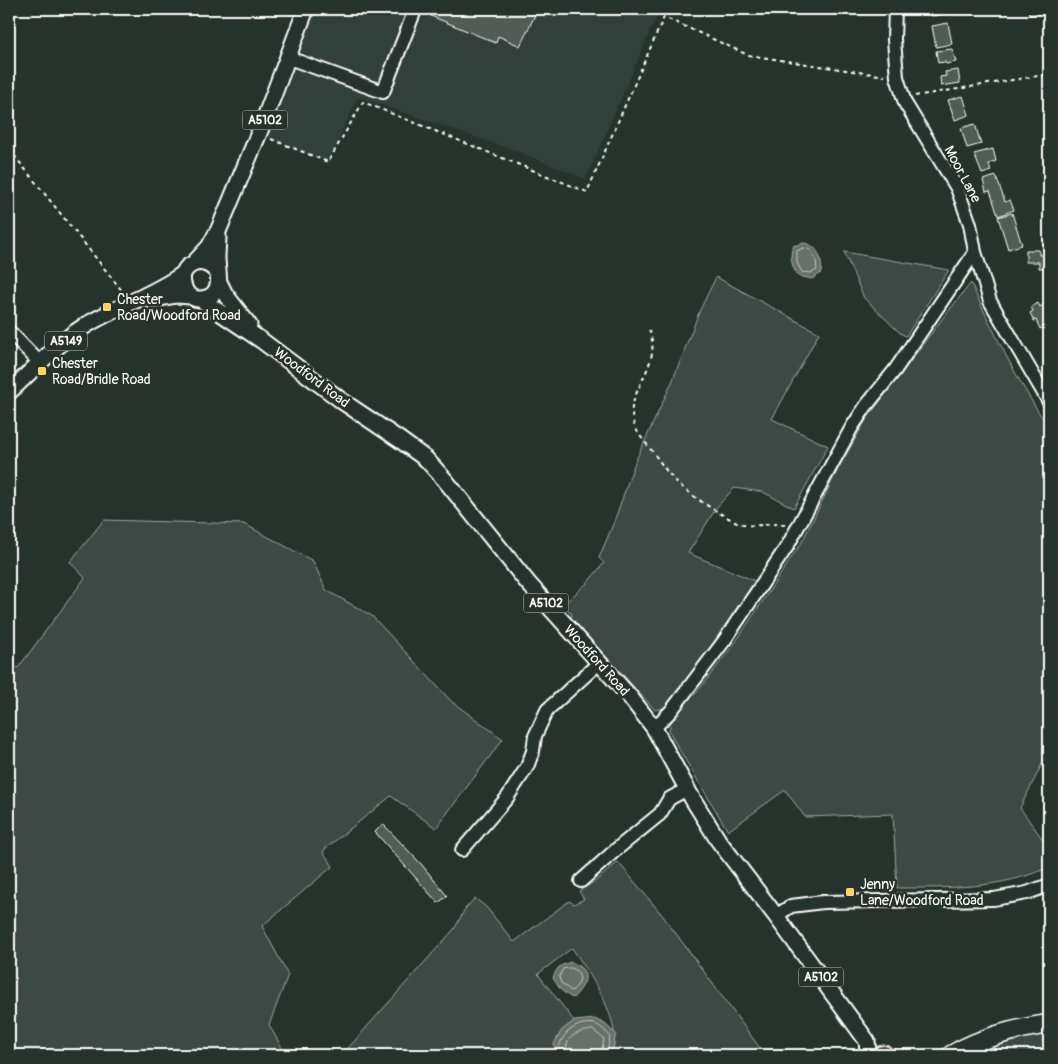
<svg xmlns="http://www.w3.org/2000/svg" width="1058" height="1064" font-family="Pangolin,sans-serif">
<rect width="100%" height="100%" fill="#26332d"/>
<filter id="ink" filterUnits="userSpaceOnUse"><feTurbulence type="fractalNoise" baseFrequency=".02" numOctaves="2"/><feDisplacementMap in="SourceGraphic" scale="10" xChannelSelector="R" yChannelSelector="G"/><feConvolveMatrix kernelMatrix="1 2 1 2 8 2 1 2 1" color-interpolation-filters="sRGB"/></filter>
<g filter="url(#ink)">
<!-- built -->
<path fill="#333f3a" d="M313 9H660L586 179 517 151 358 97 328 162 265 137Z"/>
<!-- green -->
<path fill="#3e4944" stroke="#9ea4a2" d="M844 252 949 270 906 336 900 333 864 298Z
M716 277 819 333 772 419 828 446 794 508 763 492 734 488 717 507 688 553 755 581 689 679 664 708 655 710 571 618 572 614 563 605 587 583 604 563 599 558 614 522 635 462 672 382 700 310Z
M971 283C994 334 1018 382 1049 428V750L1020 808 1049 848V867C1001 889 949 888 897 888L893 814 805 817 785 790 728 831 673 739 669 730 673 716 684 704 698 691 735 643 802 542 839 467 866 420 939 323Z
M104 520 244 524 313 561 326 590 372 616 452 702 503 739 436 828 391 796 325 849 323 852 333 866 262 926 288 975 269 1025 286 1055H9V661L18 668 85 578 70 562Z
M618 862 663 916 765 1055H611C626 1024 589 973 572 948L538 974 574 1021C561 1031 553 1038 555 1055H342L455 928 465 909 475 898 487 908 514 942 569 901 574 904 584 899 579 891 596 881Z
M1042 1033H1049V1055H967L1005 1040Z"/>
<!-- water -->
<path fill="#67706c" stroke="#a4a9a7" d="M803 243C818 244 823 260 821 273L812 279 798 276C792 268 789 256 793 246Z
M571 962C593 970 586 985 573 998 563 994 558 987 553 978 557 967 560 965 571 962Z
M595 1019 605 1024 616 1034 611 1055H555L554 1044 562 1030 574 1021Z"/>
<g fill="none" stroke-linecap="round" stroke-linejoin="round">
<!-- shore -->
<path stroke="#c2c6c4" stroke-width="1" d="M804 248 811 250 816 261 817 270 811 273 802 272 797 263V251Z
M571 968C584 973 581 985 571 991L561 983 559 977 563 969Z
M560 1055C560 1052 559 1047 560 1044 565 1030 580 1021 595 1024 601 1026 606 1032 610 1036L607 1055
M566 1055C565 1036 575 1032 593 1030L604 1039 601 1055"/>
</g>
<!-- building -->
<path fill="#515c57" stroke="#fff" d="M434 9H538L520 46 498 36 496 43 431 16Z
M928 9H943L944 14 932 16 931 11H929Z
M1028 9H1049V12L1029 15Z
M948 23 952 44 936 47 932 26Z
M952 49 956 62 946 64 945 62 938 63 936 51Z
M958 70 960 83 941 86 940 77 946 76 945 72Z
M963 96 969 115 955 120 948 100Z
M975 124 981 144 967 148 961 128Z
M993 149 996 161 989 164 991 171 982 174 974 154Z
M996 176 1005 202 1010 200 1014 210 998 216 990 191 986 192 983 180Z
M1012 213 1022 245 1008 249 998 217Z
M1026 250H1039V255H1049V275H1046V268H1039V262H1026Z
M1038 303 1040 307 1044 304 1049 316V324L1040 329 1036 320 1034 321 1030 313 1033 311 1031 307Z
M1049 334V343L1046 344 1043 337Z
M383 824 422 865 447 896 438 903 375 832Z"/>
<g fill="none" stroke-linecap="round" stroke-linejoin="round">
<!-- minor casing -->
<g stroke="#fff" stroke-width="16">
<path id="minor" d="M895 9 894 40 897 77 905 103 957 188 970 224 975 252 990 301 1049 402
M289 58 383 92 415 10 413 9
M9 331 40 363
M654 728 671 711 724 641 788 545 852 427 866 406 895 370 975 252
M462 850 507 798 527 767 533 751 535 736 547 710 600 662
M581 881 618 848 660 814 669 799 687 789
M776 916 791 906 823 902 994 899 1027 893 1049 885"/>
</g>
<!-- major casing -->
<g stroke="#fff" stroke-width="19">
<path id="major" d="M194 263 209 247 219 229 261 128 306 9
M218 274C205 252 175 265 184 287 185 292 189 296 194 298 199 300 204 299 209 297 224 289 217 272 217 258 217 251 218 243 218 235
M219 282 225 294 249 325
M200 299 261 340 342 401 400 440 426 459 445 480 528 583 630 697 654 728 692 798 718 840 776 916 867 1041 868 1051 871 1055
M150 300 176 295 191 296
M9 392C34 369 58 342 88 324 119 306 153 295 183 274"/>
</g>
<!-- highway casing -->
<g stroke="#fff" stroke-width="21">
<path id="highway" d="M883 1055H884
M951 1055C982 1037 1014 1029 1049 1024"/>
</g>
<!-- path -->
<path stroke="#fff" stroke-width="2" stroke-dasharray="4 4" stroke-linecap="butt" d="M915 96 1049 74
M271 139 328 162 363 102 587 192 664 17 748 55 885 76
M9 149 123 292
M649 330C661 359 638 380 632 407 631 414 633 423 636 429 640 437 647 444 652 451 661 463 669 476 681 486 695 498 727 520 743 524 757 528 771 522 785 525
M897 1053 905 1055"/>
<!-- minor -->
<use href="#minor" stroke="#26332d" stroke-width="12"/>
<!-- major -->
<use href="#major" stroke="#26332d" stroke-width="15"/>
<!-- highway -->
<use href="#highway" stroke="#26332d" stroke-width="18"/>
</g>
</g>
<!-- markers -->
<g fill="#ffd166" stroke="#26332d" stroke-width="2">
<rect x="102" y="302" width="10" height="10" rx="2.5"/>
<rect x="37" y="366" width="10" height="10" rx="2.5"/>
<rect x="845" y="887" width="10" height="10" rx="2.5"/>
</g>
<g text-anchor="middle" stroke-width="5" stroke-linejoin="round" paint-order="stroke">
<!-- shield labels -->
<g fill="#26332d" stroke="#bec2c0" stroke-width="1">
<rect x="242.5" y="110.5" width="45" height="19" rx="4"/>
<rect x="45" y="331.5" width="42" height="19" rx="4"/>
<rect x="523.5" y="593.5" width="45" height="19" rx="4"/>
<rect x="798.5" y="967.5" width="45" height="19" rx="4"/>
</g>
<g font-size="12" font-weight="bold" fill="#fff">
<text x="265" y="124">A5102</text>
<text x="66" y="345">A5149</text>
<text x="546" y="607">A5102</text>
<text x="821" y="981">A5102</text>
</g>
<!-- street labels -->
<g font-size="14" fill="#fff" stroke="#26332d">
<text transform="translate(963 174) rotate(62)" y="5">Moor Lane</text>
<text transform="translate(312 377) rotate(37)" y="5">Woodford Road</text>
<text transform="translate(597 660) rotate(48)" y="5">Woodford Road</text>
</g>
<!-- poi labels -->
<g font-size="14" fill="#fff" stroke="#26332d" text-anchor="start">
<text x="117" y="304">Chester<tspan x="117" dy="16">Road/Woodford Road</tspan></text>
<text x="52" y="368">Chester<tspan x="52" dy="16">Road/Bridle Road</tspan></text>
<text x="860" y="889">Jenny<tspan x="860" dy="16">Lane/Woodford Road</tspan></text>
</g>
</g>
<!-- margin -->
<rect width="1058" height="1064" fill="none" stroke="#26332d" stroke-width="30"/>
<rect x="15" y="15" width="1028" height="1034" fill="none" stroke="#fff" stroke-width="2" filter="url(#ink)"/>
</svg>
